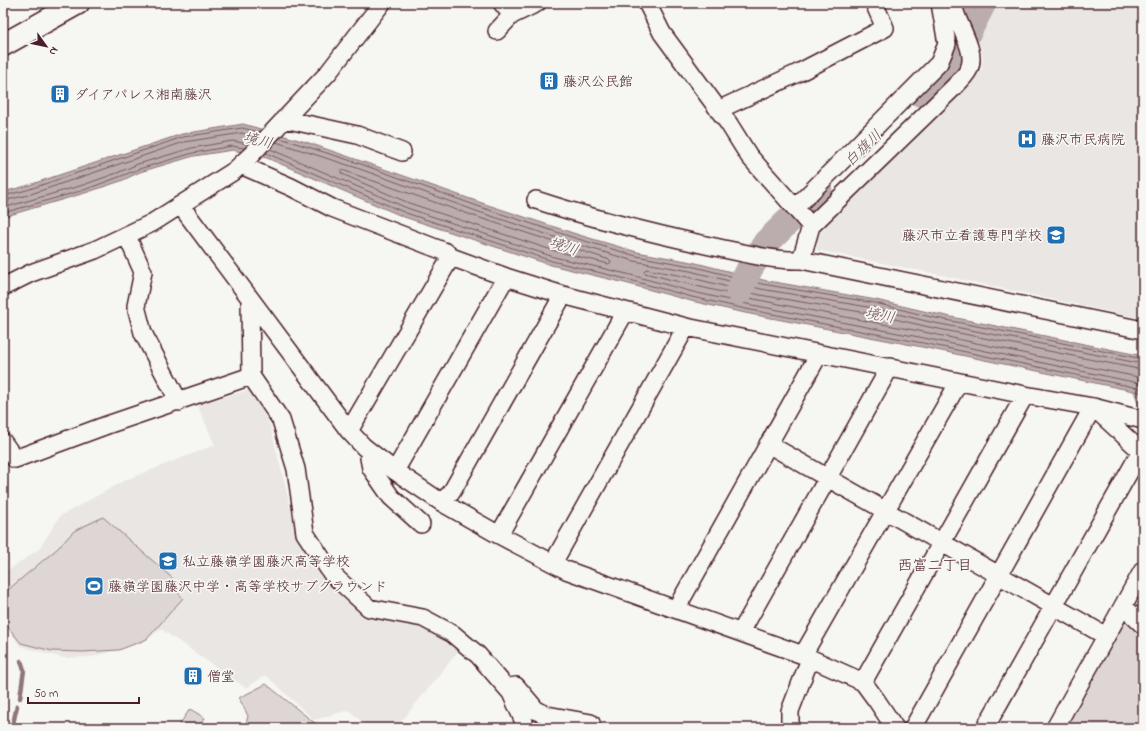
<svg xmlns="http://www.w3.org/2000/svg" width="1146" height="731" font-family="'Indie Flower','Klee One',sans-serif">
<rect width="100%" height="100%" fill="#f6f6f2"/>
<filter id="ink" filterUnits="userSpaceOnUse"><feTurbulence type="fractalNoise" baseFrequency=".025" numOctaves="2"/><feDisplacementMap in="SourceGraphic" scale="8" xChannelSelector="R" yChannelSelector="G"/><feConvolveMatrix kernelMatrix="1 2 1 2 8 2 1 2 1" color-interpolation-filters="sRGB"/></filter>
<g filter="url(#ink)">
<!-- built -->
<path fill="#e9e6e3" d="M995 3H1143V319L936 274 817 250 814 241 838 208 982 69 983 57 977 37Z
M250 390 270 425 297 534 326 577 372 613 410 617 443 633 459 650 396 728H369L349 710 314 720 266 675 246 688 161 629 141 643 92 657 63 658 20 646 3 621V574L39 549 60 516 126 480 215 445 197 404Z"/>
<!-- green -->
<path fill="#ddd6d5" stroke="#947a80" d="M1134 391 1143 393V411H1141Z
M103 517 179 584 174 589 183 598 147 639 119 650 82 652 52 651 21 643 3 621V594L58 548 74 531Z
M1124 615 1143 633V728H1074L1065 720Z
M266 684 321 728H245L248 716 239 698Z
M190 709 205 718 198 728H177Z"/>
<!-- water -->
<path fill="#bbadae" stroke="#8e747a" d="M243 124 306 142 482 203 579 235 637 252 692 262 763 280 876 300 932 313 1143 356V393L922 347 745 313 691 301 625 283 551 265 404 217 267 158 233 150 194 156 140 172 121 181 85 193 3 217V192L26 186 182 134Z"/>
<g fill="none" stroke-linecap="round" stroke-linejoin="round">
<!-- shore -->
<path stroke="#77585f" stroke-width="1" d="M280 138 358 163 480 207 578 239 636 256 691 266 762 284 875 303 931 317 1143 359
M276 142 357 168 479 212 576 244 634 261 690 271 761 289 874 308 930 322 1143 364
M270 149 407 208 554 257 627 274 693 292 747 304 924 338 1143 384
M266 153 406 213 552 261 626 279 692 297 746 309 923 343 1143 389
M342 170 477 217 610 260 611 262 609 264 555 251 469 223 409 203 342 174 341 172Z
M3 196 27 190 183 137 242 128 259 132
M3 201 28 195 184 142 242 133 255 137
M3 208 83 185 117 173 138 164 192 148 232 141 248 144
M3 213 84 190 119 177 139 169 193 153 232 146 244 148
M1143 370 929 327 873 314 760 295 688 277 646 269 644 271 645 273C737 298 831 314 924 332 997 347 1070 364 1143 378"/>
<!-- stream -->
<path stroke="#8e747a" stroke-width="4.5" d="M20 698 24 670 21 661
M12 728 17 706"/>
<!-- river -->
<path stroke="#bbadae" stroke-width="27" d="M920 93 953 61 983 3
M739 291 750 268 766 243 819 191"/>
<!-- minor casing -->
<g stroke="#4a1f2b" stroke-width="20">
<path id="minor" d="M502 3 512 15 537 3
M647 3 662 33 729 124 749 156 811 226
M497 31 512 15
M718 110 798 73 885 28 874 3
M284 119 357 135 402 152
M241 165 291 187 332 208 446 252 451 257 506 277 563 295 686 327 1025 395 1093 407 1143 420
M536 200C593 219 651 233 710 246 740 252 771 261 801 260L1143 330
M181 206 349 431 364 447 395 471 441 502 499 535 566 570 803 655 863 682 877 701 895 728
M795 208 939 63 947 44 940 3
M127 236 143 272 136 306 143 333 179 402
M801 260 811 226 951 90C957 84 965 77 969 69 978 50 955 23 953 3
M3 287 31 273 95 250 152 223 234 171 251 155 328 73 382 3
M250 299 251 376 281 420 296 469 305 533 332 574 369 608 423 618 453 634 478 655 511 693 524 722 525 728
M349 431 451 257
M3 442 15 459 107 425 251 376
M768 444 1106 636
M370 452 369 458 371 468 391 497 421 524
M395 471 506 277
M441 502 451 493 563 295
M499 535 625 312
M553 563 686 327
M1123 606 1143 625
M676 609 819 354
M741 632 890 367
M803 655 959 382
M863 682 1025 395
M510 687 516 686 537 711 547 715 591 723
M790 728V711L810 659
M913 728 1093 407 1143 453
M985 728 1141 451
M1055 728 1143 570"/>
</g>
<!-- trunk casing -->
<g stroke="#4a1f2b" stroke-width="25">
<path id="trunk" d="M3 45 78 3"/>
</g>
<!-- minor -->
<use href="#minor" stroke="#f6f6f2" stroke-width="17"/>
<!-- trunk -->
<use href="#trunk" stroke="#f6f6f2" stroke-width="22"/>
</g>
</g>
<!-- icons -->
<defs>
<g id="building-square" transform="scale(1)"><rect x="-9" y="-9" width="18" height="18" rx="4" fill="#1f6fb2" stroke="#f6f6f2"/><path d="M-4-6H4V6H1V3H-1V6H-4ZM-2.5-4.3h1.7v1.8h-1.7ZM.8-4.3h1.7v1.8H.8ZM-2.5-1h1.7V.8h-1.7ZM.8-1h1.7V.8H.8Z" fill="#fff"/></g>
<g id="hospital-square" transform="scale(1)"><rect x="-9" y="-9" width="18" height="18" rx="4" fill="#1f6fb2" stroke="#f6f6f2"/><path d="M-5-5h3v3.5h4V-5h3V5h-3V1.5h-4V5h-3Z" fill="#fff"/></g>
<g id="university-square" transform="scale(1)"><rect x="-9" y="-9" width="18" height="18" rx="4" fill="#1f6fb2" stroke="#f6f6f2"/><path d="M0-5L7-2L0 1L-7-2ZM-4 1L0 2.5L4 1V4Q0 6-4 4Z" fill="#fff"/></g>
<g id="school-square" transform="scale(1)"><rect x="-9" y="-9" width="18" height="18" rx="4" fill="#1f6fb2" stroke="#f6f6f2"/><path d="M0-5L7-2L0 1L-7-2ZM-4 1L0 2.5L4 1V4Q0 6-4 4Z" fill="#fff"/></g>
<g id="stadium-square" transform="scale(1)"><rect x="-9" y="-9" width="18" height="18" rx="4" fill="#1f6fb2" stroke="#f6f6f2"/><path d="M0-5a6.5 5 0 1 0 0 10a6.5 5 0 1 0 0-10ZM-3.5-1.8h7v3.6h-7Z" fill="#fff"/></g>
</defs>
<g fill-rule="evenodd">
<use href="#building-square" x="549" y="81"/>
<use href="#building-square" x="60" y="94"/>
<use href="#hospital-square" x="1027" y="139"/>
<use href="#university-square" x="1056" y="235"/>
<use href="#school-square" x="168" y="561"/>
<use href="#stadium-square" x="94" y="586"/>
<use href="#building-square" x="193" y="676"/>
</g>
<g text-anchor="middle" stroke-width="3.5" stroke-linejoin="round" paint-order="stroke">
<!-- poi labels -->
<g font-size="14" fill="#4a1f2b" stroke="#f6f6f2" text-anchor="start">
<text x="563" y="86">藤沢公民館</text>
<text x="74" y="99">ダイアパレス湘南藤沢</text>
<text x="1041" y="144">藤沢市民病院</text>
<text x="1042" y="240" text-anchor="end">藤沢市立看護専門学校</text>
<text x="182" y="566">私立藤嶺学園藤沢高等学校</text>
<text x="108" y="591">藤嶺学園藤沢中学・高等学校サブグラウンド</text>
<text x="207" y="681">僧堂</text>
</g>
<!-- water labels -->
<g font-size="15" font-style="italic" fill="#6c4a52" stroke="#f6f6f2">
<text transform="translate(258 140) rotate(14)" y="5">境川</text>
<text transform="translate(863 148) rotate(-44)" y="5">白旗川</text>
<text transform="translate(564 246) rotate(18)" y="5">境川</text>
<text transform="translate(880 315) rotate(10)" y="5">境川</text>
</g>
<!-- neighbourhood labels -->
<g font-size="15" fill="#4a1f2b" stroke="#f6f6f2">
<text x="935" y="570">西富二丁目</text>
</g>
</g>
<!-- margin -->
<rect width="1146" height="731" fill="none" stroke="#f6f6f2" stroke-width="16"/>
<rect x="8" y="8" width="1130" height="715" fill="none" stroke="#4a1f2b" stroke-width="1.5" filter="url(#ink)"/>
<!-- north arrow -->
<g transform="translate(46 46) rotate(123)" stroke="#f6f6f2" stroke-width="3" paint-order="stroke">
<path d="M0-3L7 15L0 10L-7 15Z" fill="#4a1f2b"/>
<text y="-6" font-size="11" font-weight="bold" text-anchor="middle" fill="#4a1f2b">N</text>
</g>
<!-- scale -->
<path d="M28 697v6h111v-6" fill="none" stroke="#4a1f2b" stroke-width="2"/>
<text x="34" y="697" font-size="12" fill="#4a1f2b" stroke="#f6f6f2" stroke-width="3" paint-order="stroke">50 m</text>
</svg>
